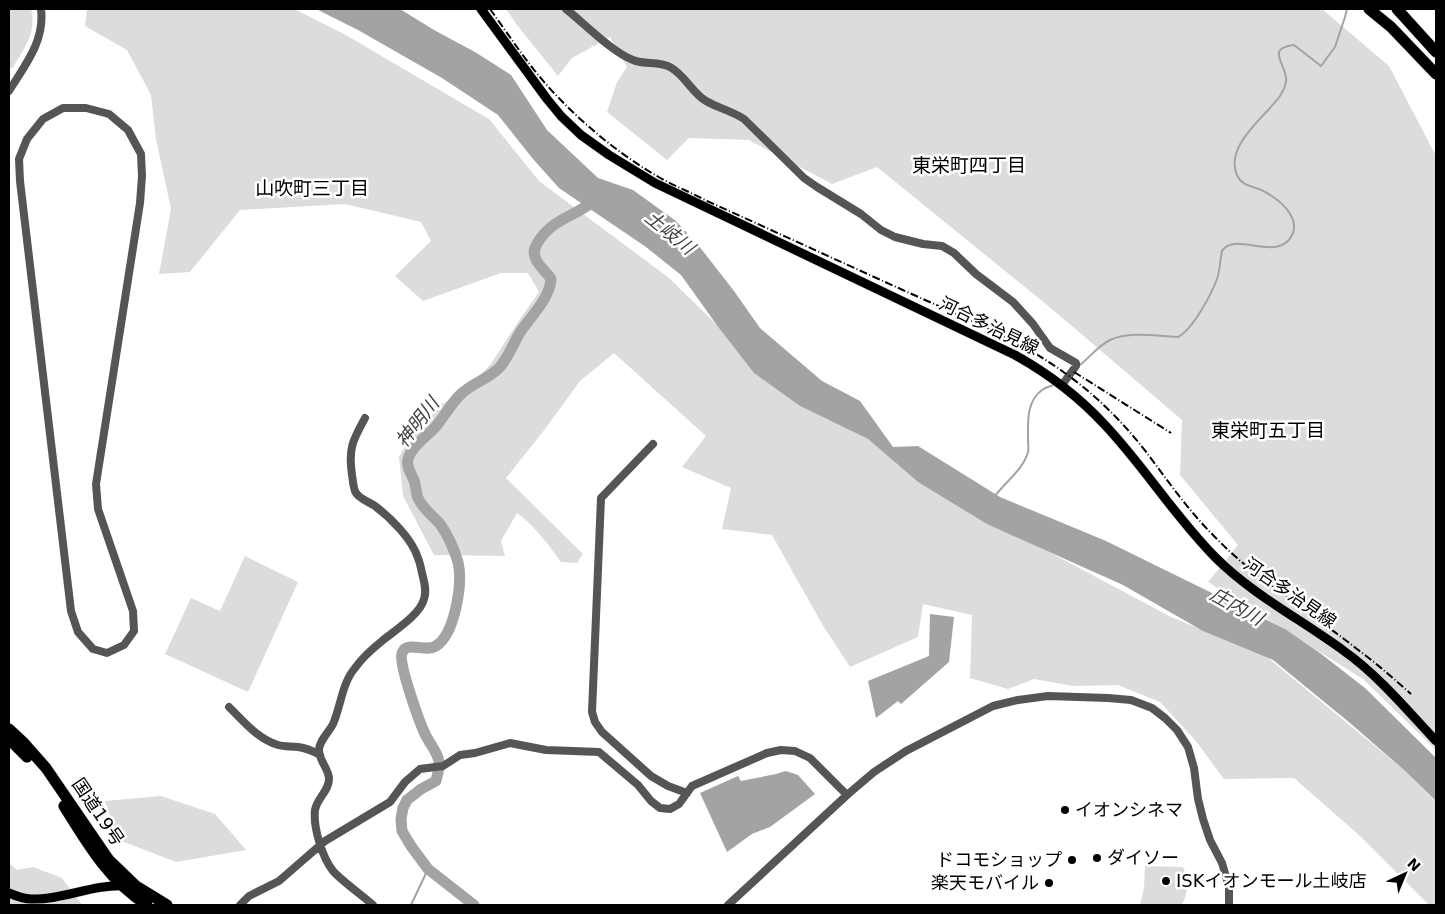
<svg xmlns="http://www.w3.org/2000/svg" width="1445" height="914" font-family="'DejaVu Sans','Noto Sans JP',sans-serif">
<rect width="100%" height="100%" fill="#fff"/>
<!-- green -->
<path fill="#dcdcdc" d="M9 9H31C37 33 24 49 12 69L9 66Z
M87 9H294L344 34 489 119 539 181 669 278 800 406 868 439 918 482 1169 616 1267 657 1404 770 1436 802V905H1429L1360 836 1294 778 1224 779 1195 740 1160 702 1118 685 1073 686 1034 679 1008 689 970 678 972 615 923 604 918 637 850 667 822 624 772 535 722 529 731 488 682 467 706 436 614 353 580 381 545 429 506 478 583 554 577 563 561 562C547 543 536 527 517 513L501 541 505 556 434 555 403 496 399 457 415 428 429 410 446 402 477 378 490 365 522 316 539 292 528 273H501L423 301 395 276 431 241 421 222 345 204 240 210 190 272 159 274 171 209 156 139 151 95 127 50 85 26Z
M506 9H1322L1389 66 1436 156V750L1363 679 1208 582 1238 545 1180 475 1182 420 1052 309 877 167 832 184 749 140 689 138 667 160 607 112 617 82 627 67 610 37 572 58 558 76 517 25Z
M245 556 298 582 248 692 165 654 191 598 220 611Z
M161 796 215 814 246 850 176 862 119 840 105 801Z
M9 863 17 870 33 867 62 878 82 905H9Z
M1145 866 1183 867C1189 880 1188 892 1182 905H1140L1144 888Z"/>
<!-- water -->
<path fill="#a3a3a3" d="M316 9H400L434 30 475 52 511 75 547 130 598 178 633 190 676 221 699 246 734 291 760 328 822 381 860 401 893 447 918 446 1000 497 1106 541 1285 629 1320 653 1365 688 1436 758V801L1404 770 1350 723 1273 660 1203 631 1123 585 987 524 918 482 868 439 800 406 754 373 719 328 681 275 646 247 559 188 533 159 498 115 442 78 358 30Z
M930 614 954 617 949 662 901 704 898 701 876 718 868 681 929 656Z
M786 771 798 775 815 794 770 827 752 834 727 852 700 793 738 776 741 781 776 774Z"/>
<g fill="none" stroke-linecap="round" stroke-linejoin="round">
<!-- stream -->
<path stroke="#a3a3a3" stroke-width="2" d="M1080 365C1090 357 1098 346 1110 340 1130 331 1156 336 1178 337 1193 329 1211 295 1217 279 1220 270 1220 260 1222 251 1235 230 1280 265 1293 233 1299 215 1278 199 1265 192 1255 186 1242 187 1237 175 1224 146 1265 117 1280 96 1283 91 1287 84 1286 78 1285 63 1266 48 1294 45L1321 66 1335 47 1345 17 1347 9
M995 496C1006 481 1023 470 1028 452 1029 448 1028 444 1028 440 1028 422 1026 402 1042 390 1047 386 1052 386 1056 384
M411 905 428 869"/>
<!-- river -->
<path stroke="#a3a3a3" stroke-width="11" d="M474 905 428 869 411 846 402 831 401 819 403 808 407 800 421 789 436 781C437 775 440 768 439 762 438 753 430 744 426 736 420 724 398 663 402 653 407 640 425 653 436 646 455 634 463 583 458 562 454 549 448 535 440 524 433 516 423 509 418 498 416 493 416 486 414 480 411 474 406 466 408 459 411 446 429 435 437 425 445 415 451 404 460 395 472 383 489 379 500 367 508 357 513 345 519 334 529 318 550 299 551 279 547 272 537 265 535 257 533 251 535 247 538 242 553 218 575 217 595 200"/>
<!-- major casing -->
<g stroke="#dbdbdb" stroke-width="10">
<path id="major" d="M481 9 547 99 561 116 581 135 609 155 655 183 1015 355C1049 374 1077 395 1104 424 1144 466 1175 517 1216 558 1253 595 1302 620 1344 651 1378 675 1408 711 1436 741
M9 893C16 896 23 899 31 899 63 900 93 884 124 886"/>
</g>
<!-- highway casing -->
<g stroke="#dbdbdb" stroke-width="12">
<path id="highway" d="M1369 9 1391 27 1436 74
M1397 9 1436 52
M9 729 23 742 46 768 109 860 136 886 167 905
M9 739 27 757
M64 806C87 843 109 881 147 905"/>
</g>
<!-- minor -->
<path stroke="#555" stroke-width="8" d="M566 9C585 24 612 52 633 60 645 65 658 61 670 67 685 75 692 93 706 101 718 108 732 111 744 119L804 178 817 187 861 214 881 230 895 237 923 244 942 246 954 253 976 274 1013 302 1033 324 1050 348 1076 363V366L1062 385
M9 91C25 65 45 41 41 9
M63 108H86L109 114 128 130 141 154 142 176 140 203 96 484 98 509 133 611 134 631 124 645 107 653 93 649 78 632 71 611 20 181 19 159 27 139 43 119Z
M365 418C353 440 348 448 352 475 353 480 353 488 356 493 360 499 369 502 375 506 391 518 412 539 418 558 420 563 421 568 422 573 424 581 427 590 424 599 420 615 394 631 382 641 372 649 362 658 355 668 342 683 341 706 333 724 329 732 319 741 319 750 319 761 329 769 329 779 329 791 317 798 315 810 313 827 322 857 333 871 343 882 362 895 373 905
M653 444 601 498 592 712 595 722 602 732 651 776 668 786 687 793
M229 707C244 722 258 739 278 745 285 747 291 746 298 747 306 748 313 751 320 755
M240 905 249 896 279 881 325 841 390 802 405 782 420 769 443 766 460 755 475 753 510 743 546 750 599 752 638 785 651 801 660 808 670 809 679 804 692 786 767 753 781 750 795 751 810 758 847 795 874 772 906 751 993 706 1018 700 1048 696 1108 698 1131 700 1152 708 1165 718 1177 730 1188 747 1194 768 1198 799 1203 819 1210 840 1222 863 1229 887V905
M728 905 847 795"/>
<!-- major -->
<use href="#major" stroke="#000" stroke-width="9"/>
<!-- highway -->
<use href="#highway" stroke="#000" stroke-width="11"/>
<!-- rail -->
<path stroke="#000" stroke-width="2" stroke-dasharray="8 2.5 1 2.5" stroke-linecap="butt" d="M490 9C511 38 530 68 555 94 586 127 623 157 662 179 677 187 692 193 707 201 776 232 845 264 914 295 965 318 1017 339 1062 371 1095 394 1123 422 1147 453 1168 481 1188 510 1213 535 1256 580 1309 611 1357 649 1376 663 1393 678 1411 694
M1074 372 1171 433"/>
</g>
<!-- markers -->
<g fill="#000" stroke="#fff" stroke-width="2">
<circle cx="1065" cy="810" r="5"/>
<circle cx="1097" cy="858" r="5"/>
<circle cx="1072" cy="860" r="5"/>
<circle cx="1166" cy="881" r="5"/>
<circle cx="1049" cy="883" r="5"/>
</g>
<g text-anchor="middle" stroke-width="5" stroke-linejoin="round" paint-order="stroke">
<!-- street labels -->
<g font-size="18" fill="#000" stroke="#fff">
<text transform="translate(989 326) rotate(26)" y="6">河合多治見線</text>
<text transform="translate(1290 593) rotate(35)" y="6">河合多治見線</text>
<text transform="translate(98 812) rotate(56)" y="6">国道19号</text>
</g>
<!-- poi labels -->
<g font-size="18" fill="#000" stroke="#fff" text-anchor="start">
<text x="1075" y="816">イオンシネマ</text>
<text x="1107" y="864">ダイソー</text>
<text x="1062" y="866" text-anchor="end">ドコモショップ</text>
<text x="1176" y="887">ISKイオンモール土岐店</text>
<text x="1039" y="889" text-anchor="end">楽天モバイル</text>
</g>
<!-- neighbourhood labels -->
<g font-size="19" fill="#000" stroke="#fff">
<text x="969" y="172">東栄町四丁目</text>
<text x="312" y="195">山吹町三丁目</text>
<text x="1268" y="437">東栄町五丁目</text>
</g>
<!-- water labels -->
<g font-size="19" font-style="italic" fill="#444" stroke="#fff">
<text transform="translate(670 232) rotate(39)" y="7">土岐川</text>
<text transform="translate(417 422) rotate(-52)" y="7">神明川</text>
<text transform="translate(1237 606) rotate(29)" y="7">庄内川</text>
</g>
</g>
<!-- border -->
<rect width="1445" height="914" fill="none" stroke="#000000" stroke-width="20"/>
<!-- north arrow -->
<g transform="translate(1405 874) rotate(44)" stroke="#ffffff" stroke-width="4" paint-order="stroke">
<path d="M0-4L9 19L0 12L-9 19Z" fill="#000000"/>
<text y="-8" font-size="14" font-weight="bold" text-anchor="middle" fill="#000000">N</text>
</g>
</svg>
